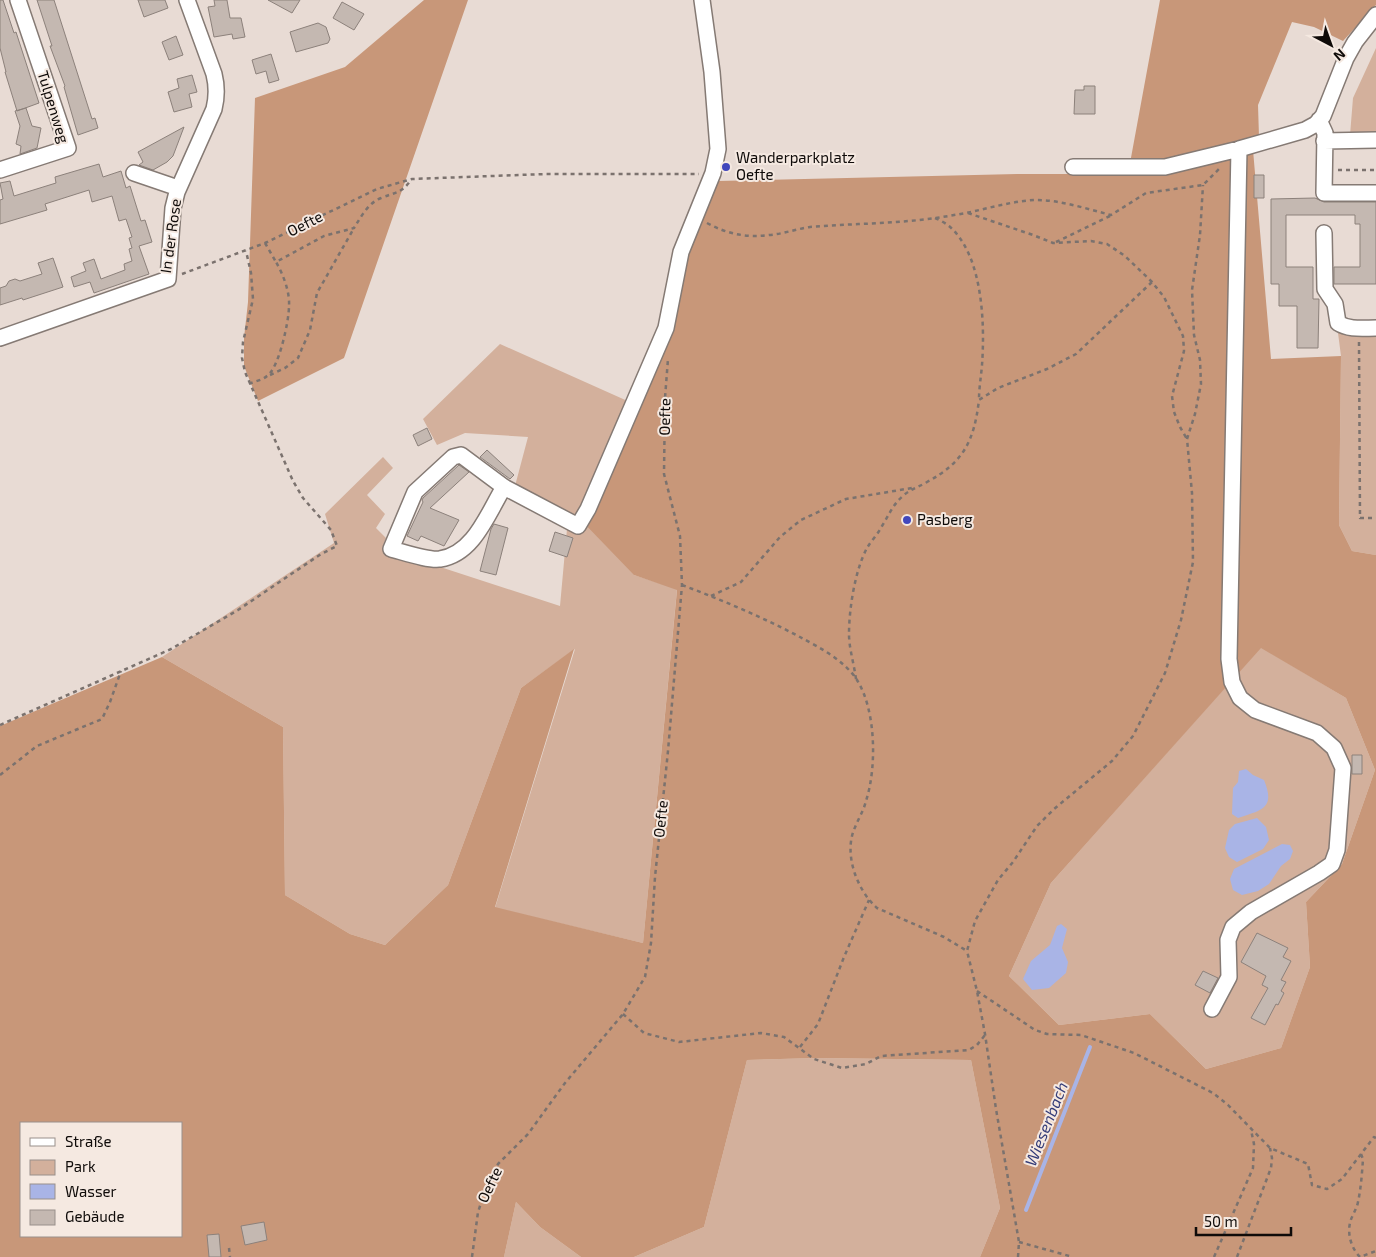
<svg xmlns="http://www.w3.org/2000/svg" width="1376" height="1257" font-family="'Exo 2',sans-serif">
<rect width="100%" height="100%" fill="#e8dbd4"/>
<!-- green -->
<path fill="#d3b09c" d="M1376 48V134L1350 135 1353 98Z
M1338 333H1376V555L1352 551 1339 525 1341 356Z
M500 344 632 403 634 575 677 589 643 943 495 908 575 649 521 688 448 885 385 945 350 934 285 895 283 727 162 657 334 543 325 514 383 457 393 468 367 495 385 514 376 528 386 538 382 548 560 606 568 518 515 486 528 437 465 433 437 445 423 419Z
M1261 647 1346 698 1375 770 1342 864 1306 902 1310 967 1281 1048 1206 1069 1150 1014 1059 1025 1009 976 1051 883Z
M817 1058 971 1060 1000 1208 980 1257H634L704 1227 747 1060Z
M516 1202 540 1227 581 1257H504Z"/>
<!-- forest -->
<path fill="#c89779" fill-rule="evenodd" d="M424 0H468L344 358 258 401 244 366V338L248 302 255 98 345 67Z
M1160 0H1376V5L1343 41 1314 27 1292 22 1258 105 1259 137 1253 150 1271 359 1341 356 1339 525 1352 551 1376 555V1257H980L1000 1208 971 1060 817 1058 747 1060 704 1227 634 1257H581L540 1227 516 1202 504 1257H0V726L162 657 283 727 285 895 350 934 385 945 448 885 521 688 574 649 495 907 643 943 677 590 634 575 579 518 632 403 717 181 1017 174H1128ZM1261 648 1346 698 1375 770 1342 864 1306 902 1310 967 1281 1048 1206 1069 1150 1014 1059 1025 1009 976 1051 883ZM21 1123H181V1236H21Z"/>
<!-- water -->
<path fill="#a9b4e6" d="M1246 769 1253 775 1264 780C1276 809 1261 810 1238 818L1232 814 1233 788 1238 782 1239 771Z
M1257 818 1266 827 1269 840 1263 849 1237 862 1229 857 1225 848 1229 830 1235 824Z
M1282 844 1290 845 1293 851 1290 859 1281 866 1269 884 1258 891 1242 895 1233 890 1230 879 1234 869Z
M1061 924 1067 929 1062 948 1068 962 1066 973 1049 988 1032 990 1023 979 1031 961 1050 945 1057 926Z"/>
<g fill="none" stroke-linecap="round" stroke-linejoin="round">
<!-- stream -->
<path stroke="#a9b4e6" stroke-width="4" d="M1026 1210 1090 1047"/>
</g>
<!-- building -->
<path fill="#c4b8b1" stroke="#8c817b" d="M0 0H3L14 33 16 32 39 103 17 111 5 72H6L0 48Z
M37 0H54L92 119 95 118 98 128 78 135 64 87 65 86 50 46H52Z
M138 0H165L168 8 144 17Z
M214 0H227L230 18H241L245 37 233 39 232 34 214 37 208 7 215 6Z
M268 0H300L292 13Z
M342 2 364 14 354 30 333 18Z
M318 23 326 27 330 39 328 43 296 52 290 32Z
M176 36 183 55 169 60 162 42Z
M271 54 279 80 269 83 266 71 256 74 252 60Z
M192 75 197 92 189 94 192 107 174 112 168 92 179 88 177 79Z
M1084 86H1095V114H1074L1075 90H1084Z
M26 108 32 126 41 128 37 148 20 154 21 146 16 144 20 126 15 111Z
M184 127 173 156 167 162 153 170 139 165 143 162 138 152Z
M99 164 103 177 121 171 126 188 130 186 141 221 145 220 152 242 139 246 149 274 94 293 90 282 74 287 71 277 86 271 83 263 94 259 101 279 125 270 124 264 132 261 129 249 132 248 129 238 132 237 126 219 119 221 112 196 92 202 89 190 45 204 47 210 0 224V200L3 199 0 183 10 181 14 196 56 183 55 177Z
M1254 175H1264V198H1254Z
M1315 198 1324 202H1376V284H1334V267H1360V224H1355V215H1286V267H1313V299H1319L1318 348H1297V306H1279V284H1271V199Z
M53 258 63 287 23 300 22 298 0 305V288L6 286 9 281 15 279 20 281 42 274 38 263Z
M427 428 432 439 418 446 413 435Z
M487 450 514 475 510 479 480 457Z
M459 465 469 472 430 508 459 520 444 546 421 536 418 541 407 536 423 502 422 500 423 498Z
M494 524 508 528 496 575 480 571 491 529Z
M555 532 573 538 567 557 549 551Z
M1352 755H1362V774H1352Z
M1257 933 1288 948 1283 957 1291 961 1281 980 1286 982 1281 991 1284 993 1278 1005 1276 1004 1265 1025 1251 1018 1268 988 1262 985 1266 976 1241 962Z
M1203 971 1218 978 1210 993 1195 985Z
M264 1222 267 1240 245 1245 241 1226Z
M219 1234 221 1257H209L207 1235Z"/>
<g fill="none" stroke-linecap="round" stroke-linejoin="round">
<!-- minor casing -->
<g stroke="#857a74" stroke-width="18">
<path id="minor" d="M1319 120 1325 133 1324 193H1376
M1324 141 1376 140
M1073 167H1165L1239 149 1305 130 1316 124 1323 116 1346 58 1355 42 1376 15
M0 170 68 148 18 0
M134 173 178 188
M1324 233 1325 289 1335 304 1338 323C1349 330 1363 328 1376 328
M0 338 168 279 173 208 177 192 214 109C217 97 217 86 214 74L187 0
M504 487C488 513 474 554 440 559 430 561 403 552 391 549L415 492 453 457 461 455 504 487 578 526 588 509 666 328 681 252 713 173 718 149 712 72 702 0
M1212 1009 1229 977 1228 940 1233 927 1251 912 1319 873 1332 864 1337 850 1343 768 1334 748 1317 733 1255 710 1240 698 1232 682 1229 659 1239 149"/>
</g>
<!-- path -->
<path stroke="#7b726e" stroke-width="2.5" stroke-dasharray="4 4" stroke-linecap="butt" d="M1338 170H1376
M968 213 1033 235 1053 243 1091 241 1107 244 1125 256 1152 282 1164 297 1183 336 1184 351 1172 396 1174 412 1180 427 1187 439
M935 218C940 220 945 223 949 226 983 255 985 324 982 365 981 377 979 388 979 400
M707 223C727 234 747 238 769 235 783 234 796 229 810 227 858 223 907 224 954 215 982 211 1008 201 1036 200 1061 200 1087 209 1111 215L1146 193 1203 185 1220 168
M1056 242 1110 216
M265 243 276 262
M182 274 265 243 377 189 412 179 546 174H699
M1359 342 1360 518H1376
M270 375 285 368 298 358 310 330 317 293 354 228
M249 384C255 381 263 380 267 376 279 368 289 321 289 306 290 292 283 274 276 262L324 236 354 228C361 217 368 203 381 198 395 192 401 194 411 180
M682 585C722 600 762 617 800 637 819 647 845 661 857 680 876 710 877 767 866 801 863 813 855 824 852 836 846 861 859 892 877 908L944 937 967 951
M711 596 741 582 780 537 801 520 846 499 912 488
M856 679C854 664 849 648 849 634 849 609 855 570 867 548 871 541 878 534 882 526 889 515 893 504 904 495 911 489 919 487 927 482 964 462 974 441 979 400L998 388 1047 369 1076 354 1152 282
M0 725 171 649 238 610 321 554 337 546 331 530 303 498 293 481 245 372 242 358 243 342 253 299 251 273 246 251
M0 775 37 746 102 719 110 702 121 671
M977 991 1035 1030 1047 1034 1081 1035 1134 1053 1213 1093 1228 1105 1270 1148 1308 1164 1312 1185 1327 1189 1342 1179 1374 1137 1376 1138
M623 1014 644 1033 679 1042 761 1033 784 1037 814 1059 842 1068 866 1064 881 1056 969 1050 977 1045 985 1035
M800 1047 818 1024 844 957 869 900
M1361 1154 1363 1159C1362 1173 1361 1188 1358 1202 1357 1208 1354 1212 1352 1217 1346 1230 1350 1247 1360 1257L1376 1251
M1019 1242 1073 1257
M229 1248 230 1257
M472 1257 478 1212 485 1191 498 1164 528 1134 565 1083 623 1014 645 977 651 943 655 877 668 751 682 585 680 536 664 474 665 398 668 359
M1018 1257 1019 1242 996 1109 985 1034 977 991 967 951 975 921 998 880 1013 862 1037 826 1054 809 1112 761 1133 736 1165 673 1181 620 1193 562 1192 493 1187 439 1195 414 1201 384 1200 360 1194 335 1192 290 1200 235 1203 185
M1214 1257 1253 1168 1254 1144 1251 1130
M1237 1257 1271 1168 1272 1158 1270 1148"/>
<!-- minor -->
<use href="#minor" stroke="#fff" stroke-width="15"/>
</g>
<!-- markers -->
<g fill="#4147bc" stroke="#f5e9e1" stroke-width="2">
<circle cx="726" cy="167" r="5"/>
<circle cx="907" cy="520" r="5"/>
</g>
<g text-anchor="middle" stroke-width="4" stroke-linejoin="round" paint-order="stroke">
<!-- street labels -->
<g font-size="15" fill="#0f0b09" stroke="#f5e9e1">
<text transform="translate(53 107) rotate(73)" y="5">Tulpenweg</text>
<text transform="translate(305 224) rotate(-27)" y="5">Oefte</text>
<text transform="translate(171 236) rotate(-82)" y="5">In der Rose</text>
<text transform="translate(665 417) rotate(-89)" y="5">Oefte</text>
<text transform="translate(661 819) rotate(-84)" y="5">Oefte</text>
<text transform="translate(490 1185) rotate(-65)" y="5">Oefte</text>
</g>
<!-- poi labels -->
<g font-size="15" fill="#0f0b09" stroke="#f5e9e1" text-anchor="start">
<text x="736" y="163">Wanderparkplatz<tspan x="736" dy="17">Oefte</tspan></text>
<text x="917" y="525">Pasberg</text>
</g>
<!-- water labels -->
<g font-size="16" font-style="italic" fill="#343c78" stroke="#f5e9e1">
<text transform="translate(1046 1124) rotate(-68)" y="6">Wiesenbach</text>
</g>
</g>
<!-- legend -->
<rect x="20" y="1122" width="162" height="115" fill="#f5e9e1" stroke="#99908b"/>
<rect x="30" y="1138" width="25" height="8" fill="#ffffff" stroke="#99908b"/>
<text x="65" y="1147" font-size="15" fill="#0f0b09">Straße</text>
<rect x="30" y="1160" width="25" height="15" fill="#d3b09c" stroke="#99908b"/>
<text x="65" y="1172" font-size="15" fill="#0f0b09">Park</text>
<rect x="30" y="1184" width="25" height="15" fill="#a9b4e6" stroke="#99908b"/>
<text x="65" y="1197" font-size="15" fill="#0f0b09">Wasser</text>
<rect x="30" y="1210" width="25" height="15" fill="#c4b8b1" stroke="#99908b"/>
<text x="65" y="1222" font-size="15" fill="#0f0b09">Gebäude</text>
<!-- north arrow -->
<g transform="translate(1331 45) rotate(139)" stroke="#f5e9e1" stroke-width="4" paint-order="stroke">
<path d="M0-4L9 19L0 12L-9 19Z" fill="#0f0b09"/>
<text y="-8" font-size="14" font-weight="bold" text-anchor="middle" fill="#0f0b09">N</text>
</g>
<!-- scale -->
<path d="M1196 1227v8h95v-8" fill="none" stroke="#0f0b09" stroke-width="2.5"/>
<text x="1204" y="1227" font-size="15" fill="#0f0b09" stroke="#f5e9e1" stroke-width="4" paint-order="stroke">50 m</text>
</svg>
